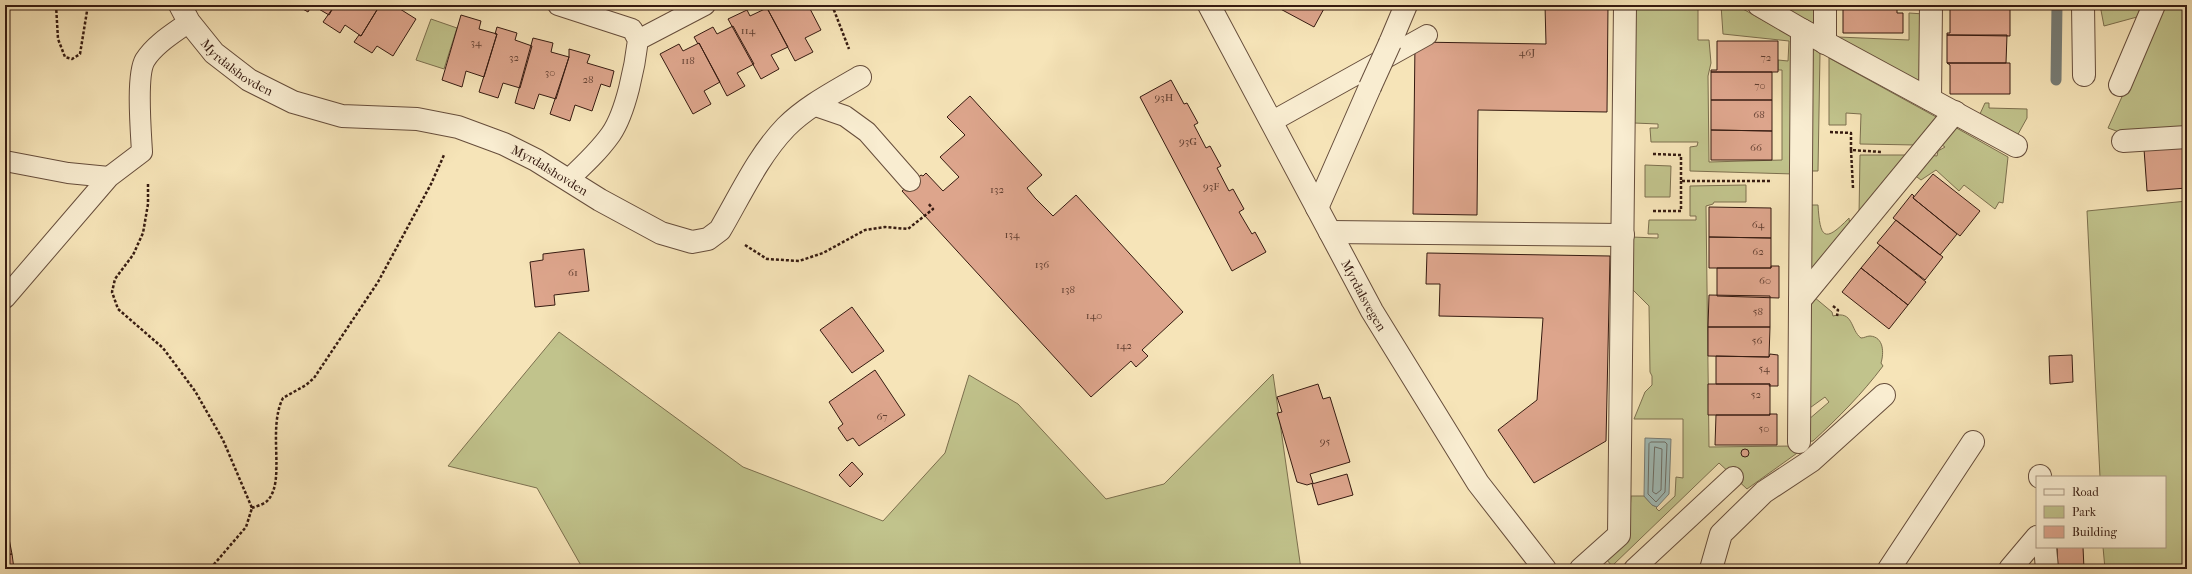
<svg xmlns="http://www.w3.org/2000/svg" width="2192" height="574" font-family="'IM FELL French Canon',serif">
<rect width="100%" height="100%" fill="#f6e4b8"/>
<filter id="stains"><feTurbulence type="fractalNoise" baseFrequency=".005" numOctaves="4"/><feColorMatrix values="0 0 0 0 .2 0 0 0 0 .09 0 0 0 0 .02 0 0 0 .5 -.17"/></filter>
<radialGradient id="worn" r=".72"><stop offset=".6" stop-color="#630" stop-opacity="0"/><stop offset="1" stop-color="#630" stop-opacity=".3"/></radialGradient>
<!-- green -->
<path fill="#c1c38c" stroke="#7c6f4e" d="M1634 5H1698V40H1709L1711 63 1708 76 1709 162 1782 160V70H1778V60L1788 61 1789 41 1723 34 1721 5H1736L1794 38V174L1690 171V147L1697 146 1698 142H1651L1650 128H1658V124L1634 123Z
M1778 5H1816V26Z
M2100 5H2142L2137 17 2104 26Z
M2163 5H2187V127L2122 133 2108 128Z
M1909 13 1924 14V85L1838 37 1909 40Z
M431 19 457 28 444 69 416 60Z
M1810 47 1820 53 1818 171H1809Z
M1829 58 1938 118 1916 145 1860 144 1861 114 1846 113V125H1829Z
M1985 103H1989V108L2027 109V118L2017 136 1979 116Z
M1953 126 2008 157 2003 203 1999 202 1995 209 1964 185 1959 191 1936 170 1921 180 1913 174 1929 155 1937 156 1938 151 1945 147 1942 145Z
M1860 155H1907L1859 215Z
M1645 165 1671 166 1670 197H1645Z
M1746 185V202H1714L1713 204 1706 206 1709 447 1794 446 1800 451 1747 489 1719 463 1612 566 1606 559 1629 526 1631 496H1644L1652 505 1657 507 1656 508 1659 511 1675 496 1676 477 1683 478V419H1634L1645 392 1652 385V376L1650 372 1649 306 1632 289 1631 237 1658 238V234H1648L1649 220H1696V216H1690V186Z
M2187 201V569H2105L2103 547H2165V477H2100L2087 211Z
M1808 205H1818C1820 238 1824 244 1849 218L1850 227 1808 279Z
M1814 297 1832 312 1833 316C1854 310 1850 330 1861 338 1864 338 1867 336 1870 336 1884 337 1884 353 1881 363L1883 366C1862 394 1839 417 1813 441L1806 442 1808 420 1829 402 1825 397 1807 410 1806 305Z
M559 332 743 467 883 521 945 453 969 375 1018 404 1106 499 1164 484 1273 374 1301 569H583L537 488 448 466Z"/>
<!-- water -->
<path fill="#a0bcb9" stroke="#767c76" d="M1645 438 1671 439 1669 494 1657 507 1652 505 1644 496Z"/>
<g fill="none" stroke-linecap="round" stroke-linejoin="round">
<!-- shore -->
<path stroke="#6b6c65" stroke-width="1" d="M1651 442H1665L1667 444 1665 492 1656 502 1648 494 1649 444Z
M1655 447 1662 449 1661 490 1656 494 1653 492Z"/>
<!-- stream -->
<path stroke="#767c76" stroke-width="11" d="M2056 80 2057 5"/>
</g>
<!-- building -->
<path fill="#dda58c" stroke="#361b11" d="M296 5H335L329 15 312 5 308 12Z
M335 5H380L361 36 345 25 340 33 323 22Z
M380 5H402L400 9 416 19 393 56 377 46 372 53 354 42 359 35 361 36Z
M763 5H808L821 30 805 38 813 52 795 61 767 8 765 9Z
M1273 5H1326L1314 27Z
M1545 5H1608L1607 112 1478 110 1477 215 1413 214 1415 42 1546 44Z
M1843 5H1897V13H1903V33H1843Z
M1950 5H2010V36L1947 35V33H1950Z
M767 8 788 47 771 55 779 69 761 79 728 19 747 10 750 16Z
M461 15 481 21 479 29 497 34 484 77 466 71 462 87 442 80Z
M733 26 754 64 737 73 745 86 727 96 699 43 698 44 694 37 713 27 717 34Z
M497 27 517 33 515 40 532 46 520 88 503 83 498 98 479 92 497 34H495Z
M1947 35H2007L2006 63H1947Z
M533 38 553 43 551 52 569 57 556 99 539 94 534 109 515 103Z
M1717 41H1778V72H1711V70H1717Z
M699 43 720 82 704 91 711 104 693 114 660 54 679 44 683 51Z
M569 49 590 55 587 63 614 71 610 87 601 84 592 111 575 105 570 121 550 114 569 57Z
M1947 63H2010V94H1950V65Z
M1711 72H1772V100H1711Z
M1171 80 1184 104 1187 103 1198 123 1194 125 1206 148 1210 146 1221 166 1217 168 1229 191 1233 189 1244 209 1239 212 1252 234 1255 232 1266 252 1232 271 1140 97Z
M970 96 1042 175 1027 188 1035 198 1053 216 1076 195 1183 312 1142 350 1148 356 1136 367 1131 361 1091 397 902 191 921 175 923 176 926 173 943 191 959 177 940 157 965 135 947 117Z
M1711 100H1772V131L1711 130Z
M1711 130 1772 131V160H1711Z
M2187 147V188L2147 191 2144 149Z
M1933 174 1980 211 1960 236 1913 198Z
M1912 194 1914 196 1913 198 1957 234 1940 255 1893 218Z
M1709 207 1771 208V238L1709 237Z
M1896 220 1943 257 1925 280 1877 243Z
M1709 237 1771 238V268H1709Z
M1880 245 1926 282 1908 305 1861 268Z
M584 249 589 291 554 295 555 305 535 307 530 262 543 260V254Z
M1427 253 1610 256 1606 441 1534 483 1498 430 1537 400 1543 318 1439 316 1440 284H1426Z
M1771 266H1779V298L1717 296V268H1771Z
M1861 268 1908 305 1889 329 1842 292Z
M1709 295 1770 296V327H1708Z
M852 307 884 351 852 373 820 330Z
M1708 327H1770L1769 357 1708 356Z
M1770 354 1778 355V386H1769L1770 384H1716V356L1769 357Z
M2072 355 2073 382 2050 384 2049 356Z
M875 370 905 415 859 446 853 438 847 441 838 428 843 424 829 402Z
M1318 384 1323 399 1330 397 1350 462 1310 474 1313 483 1307 485 1297 482 1277 413 1282 412 1277 397Z
M1708 384H1770V415H1708Z
M1769 414H1777V445H1715L1716 415H1770Z
M1741 453a4 4 0 1 1 8 0a4 4 0 1 1-8 0Z
M852 462 863 474 850 487 839 475Z
M1347 474 1353 495 1318 505 1312 484Z
M5 518 12 554 5 555Z
M2057 547H2083L2084 569H2058Z
M12 554 14 569H5V555Z"/>
<g fill="none" stroke-linecap="round" stroke-linejoin="round">
<!-- lane casing -->
<g stroke="#664d3b" stroke-width="22">
<path id="lane" d="M558 5 632 29 638 40C635 66 626 112 611 134 599 151 584 165 569 179
M638 40 705 5
M813 105 845 116 867 132 910 181
M1271 122 1427 35
M5 161 68 173 109 177 142 152C141 133 136 75 145 60 155 44 174 33 189 22
M5 298 109 177
M1634 569 1733 477"/>
</g>
<!-- street casing -->
<g stroke="#664d3b" stroke-width="24">
<g id="street">
<path id="s1" d="M180 5 189 22 214 53 249 80 293 102 342 116 417 119 458 127 504 144 536 160 600 200 661 233 692 242 708 239 720 230C740 196 758 156 786 127 807 106 835 92 860 77"/>
<path id="s2" d="M1209 5 1372 311 1478 483 1545 569"/>
<path d="M1759 5 1802 30 1799 442"/>
<path d="M2083 5 2084 75"/>
<path d="M1802 30 2016 146"/>
<path d="M1390 43 1406 5"/>
<path d="M1825 43V5"/>
<path d="M2120 85 2154 5"/>
<path d="M1930 99 1931 5"/>
<path d="M2123 141 2187 137"/>
<path d="M1317 208 1370 87"/>
<path d="M1330 232 1623 235"/>
<path d="M1800 300 1955 112"/>
<path d="M2040 476V477"/>
<path d="M2045 547 2047 569"/>
<path d="M1581 569 1619 535 1625 5"/>
<path d="M1711 569 1721 534 1764 492 1811 461 1884 395"/>
<path d="M1889 569 1973 442"/>
<path d="M2010 569 2037 537"/>
</g>
</g>
<!-- path -->
<path stroke="#361b11" stroke-width="2.5" stroke-dasharray="3 2" stroke-linecap="butt" d="M56 5 58 39 65 57 72 59 80 54 88 5
M832 5 849 49
M1830 132 1851 133V150L1882 152
M1851 150 1853 188
M1653 154 1681 155V181H1772
M148 184V204L143 233 133 255 115 279 112 292 118 309 163 348 195 391 223 440 252 508 246 527 210 569
M1653 211H1681V181
M745 245 767 259 799 261 823 253 865 230 885 227 908 229 933 209 928 203
M1833 306 1838 310 1837 316
M252 508C257 506 265 504 268 500 286 480 267 429 283 398L306 385 314 378 378 282 431 184 444 155"/>
<!-- lane -->
<use href="#lane" stroke="#f9edd1" stroke-width="20"/>
<!-- street -->
<use href="#street" stroke="#f9edd1" stroke-width="22"/>
<!-- street-bridge casing -->
<g stroke="#664d3b" stroke-width="24" stroke-linecap="butt">
<path id="street-bridge" d="M1370 87 1390 43"/>
</g>
<!-- street-bridge -->
<use href="#street-bridge" stroke="#f9edd1" stroke-width="22"/>
</g>
<g text-anchor="middle" stroke-width="3.5" stroke-linejoin="round" paint-order="stroke">
<!-- number labels -->
<g font-size="11" fill="#603e30">
<text x="748" y="34">114</text>
<text x="476" y="46">34</text>
<text x="1527" y="56">46J</text>
<text x="514" y="61">32</text>
<text x="1766" y="61">72</text>
<text x="688" y="64">118</text>
<text x="550" y="76">30</text>
<text x="588" y="83">28</text>
<text x="1760" y="89">70</text>
<text x="1164" y="101">93H</text>
<text x="1759" y="118">68</text>
<text x="1188" y="145">93G</text>
<text x="1756" y="151">66</text>
<text x="1211" y="190">93F</text>
<text x="997" y="193">132</text>
<text x="1758" y="228">64</text>
<text x="1012" y="238">134</text>
<text x="1758" y="255">62</text>
<text x="1042" y="268">136</text>
<text x="573" y="276">61</text>
<text x="1765" y="284">60</text>
<text x="1068" y="293">138</text>
<text x="1758" y="315">58</text>
<text x="1094" y="319">140</text>
<text x="1757" y="344">56</text>
<text x="1124" y="349">142</text>
<text x="1764" y="372">54</text>
<text x="1756" y="398">52</text>
<text x="882" y="420">67</text>
<text x="1764" y="432">50</text>
<text x="1325" y="445">95</text>
</g>
<!-- street labels -->
<g font-size="13" fill="#361b11" stroke="#f9edd1">
<text dy="5" stroke="none"><textPath href="#s1" startOffset="86">Myrdalshovden</textPath></text>
<text dy="5" stroke="none"><textPath href="#s1" startOffset="422">Myrdalshovden</textPath></text>
<text dy="5" stroke="none"><textPath href="#s2" startOffset="329">Myrdalsvegen</textPath></text>
</g>
</g>
<!-- margin -->
<rect width="2192" height="574" fill="none" stroke="#f6e4b8" stroke-width="20"/>
<rect x="6" y="6" width="2180" height="562" fill="none" stroke="#361b11" stroke-width="2"/>
<rect x="10" y="10" width="2172" height="554" fill="none" stroke="#361b11"/>
<!-- legend -->
<rect x="2036" y="476" width="130" height="72" fill="#f9edd1" stroke="#ab9984"/>
<rect x="2044" y="489" width="20" height="6" fill="#f9edd1" stroke="#ab9984"/>
<text x="2072" y="496" font-size="12" fill="#361b11">Road</text>
<rect x="2044" y="506" width="20" height="12" fill="#c1c38c" stroke="#ab9984"/>
<text x="2072" y="516" font-size="12" fill="#361b11">Park</text>
<rect x="2044" y="526" width="20" height="12" fill="#dda58c" stroke="#ab9984"/>
<text x="2072" y="536" font-size="12" fill="#361b11">Building</text>
<rect width="100%" height="100%" filter="url(#stains)"/>
<rect width="100%" height="100%" fill="url(#worn)"/>
</svg>
